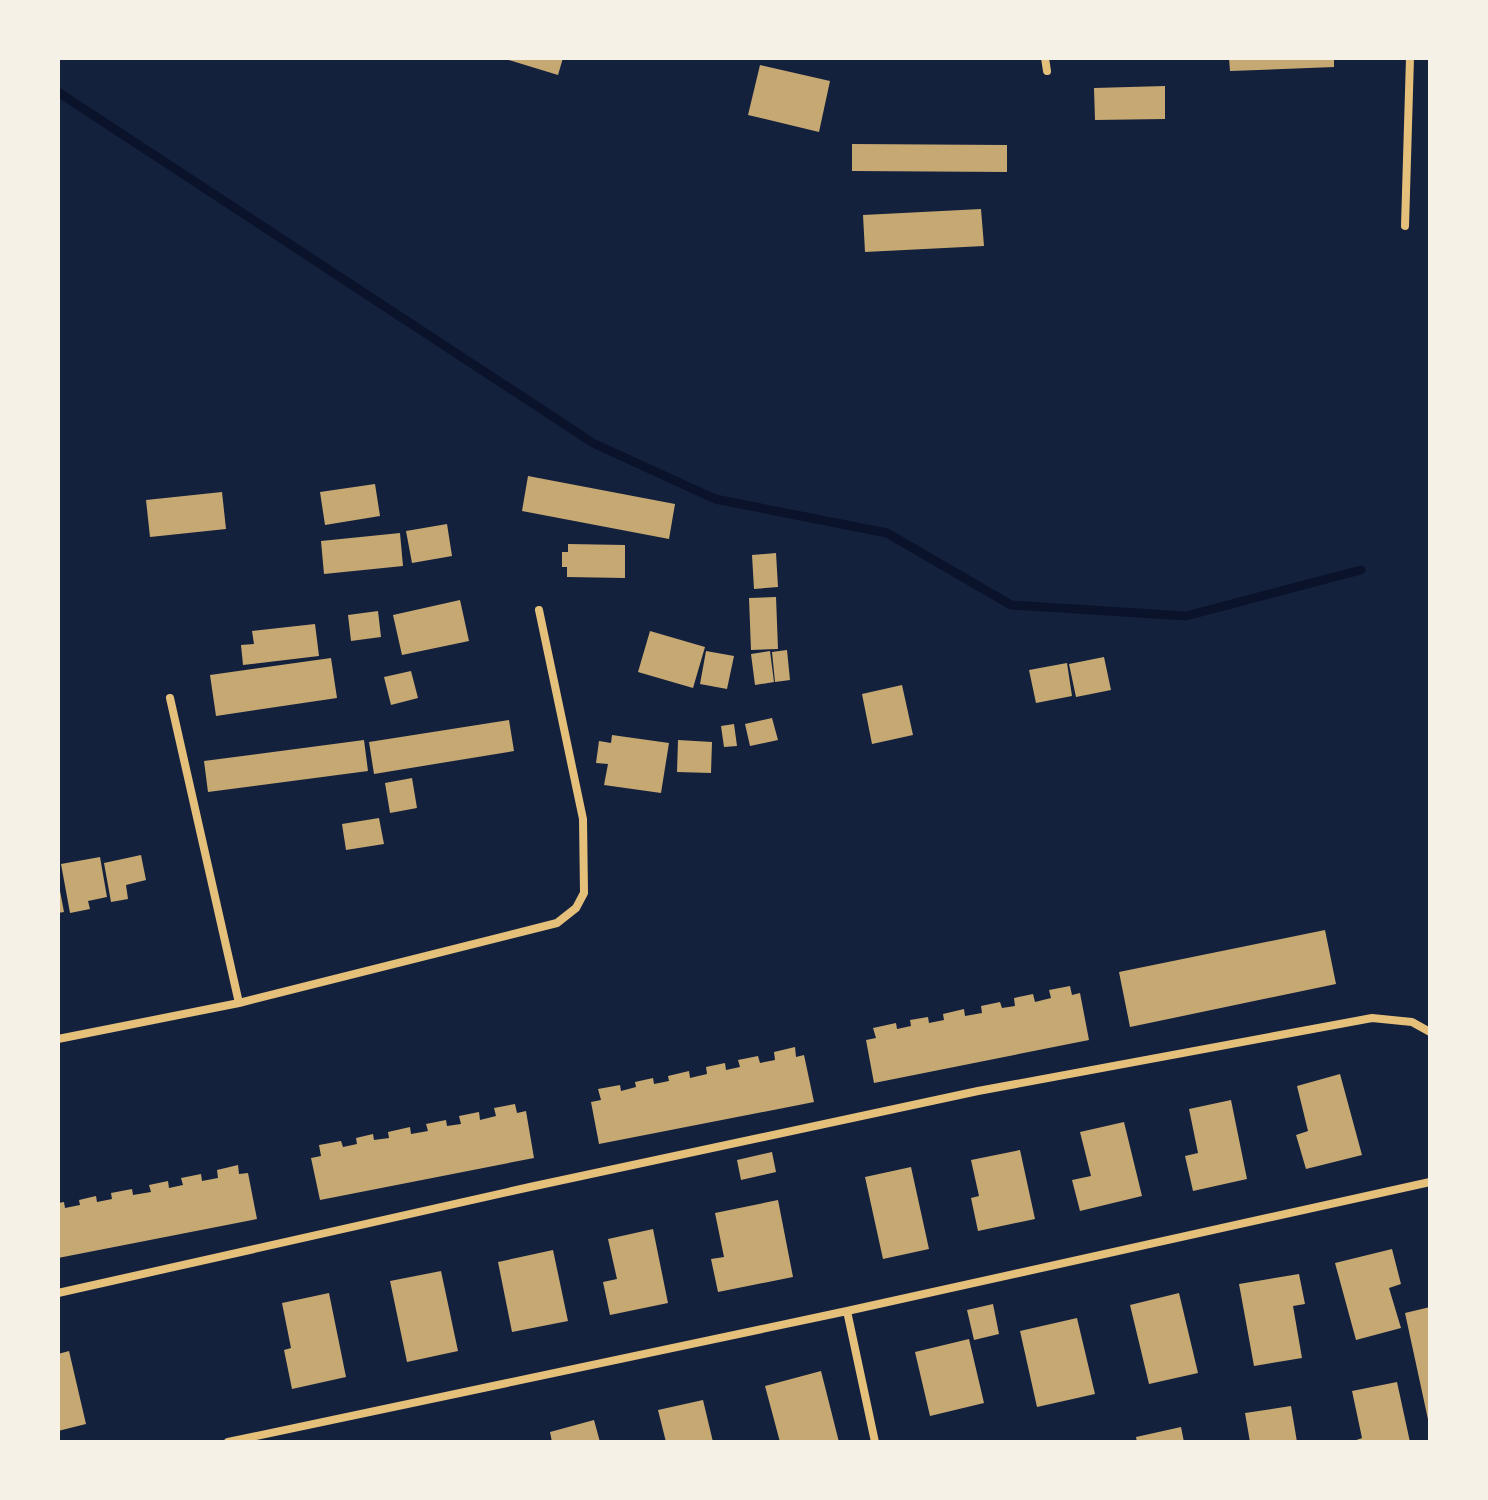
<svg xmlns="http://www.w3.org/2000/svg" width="1488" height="1500" font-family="'PT Sans',sans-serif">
<rect width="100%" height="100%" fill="#14213d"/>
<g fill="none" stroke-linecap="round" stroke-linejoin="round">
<!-- stream -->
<path stroke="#0b132b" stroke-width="9" d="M58 92 593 443 715 499 887 533 1011 605 1186 616 1361 570"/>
</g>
<!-- building -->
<path fill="#c6a872" d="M502 58H563L558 75Z
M1229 58H1334V67L1230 71Z
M760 65 830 81 819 132 748 115Z
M1165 86V119L1095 120 1094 88Z
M852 144 1007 145V172L852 171Z
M981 209 984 246 865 252 863 215Z
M528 476 675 504 669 539 522 511Z
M375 484 380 516 325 525 320 492Z
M222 492 226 529 150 537 146 500Z
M447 524 452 556 412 563 406 531Z
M400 533 403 566 324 574 321 541Z
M568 544 625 545V578L567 577V567H562V552H568Z
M776 553 778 587 754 589 752 555Z
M776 597 778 649 751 650 749 598Z
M460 600 469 641 402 655 393 615Z
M378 611 381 637 351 641 348 615Z
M315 624 319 656 243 665 241 645 254 644 252 631Z
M650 631 705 647 693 688 638 672Z
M787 650 790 680 775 682 772 652Z
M706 651 734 656 727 689 700 684Z
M770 651 774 682 755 685 751 654Z
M1104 657 1111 690 1076 697 1069 664Z
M331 658 337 698 216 716 210 675Z
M1067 663 1072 696 1036 703 1029 670Z
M411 671 418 698 391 705 384 677Z
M902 685 913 735 872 744 862 694Z
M772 718 778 740 750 746 745 724Z
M509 720 514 751 374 774 369 742Z
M734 724 737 746 724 747 721 726Z
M612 735 669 743 661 793 604 785 608 764 596 763 599 741 611 743Z
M364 740 368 771 208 792 204 761Z
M678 740 712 742 711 773 677 772Z
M412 778 417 808 390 813 385 783Z
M379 818 384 844 346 850 342 824Z
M141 855 146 880 126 885 128 899 111 902 104 863Z
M100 857 107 897 88 901 90 909 70 913 61 864Z
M58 880 64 912 58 913Z
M1325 930 1336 984 1130 1027 1119 972Z
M1070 986 1072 995 1080 993 1089 1040 874 1083 866 1040 876 1038 873 1028 896 1023 897 1029 911 1026 910 1020 928 1017 929 1023 944 1020 943 1014 964 1009 965 1016 982 1013 981 1006 1000 1002 1002 1008 1015 1006 1014 998 1033 994 1035 1002 1051 998 1049 990Z
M795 1047 796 1057 804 1055 814 1102 599 1144 591 1102 601 1100 598 1089 620 1085 621 1091 636 1087 635 1082 653 1078 654 1084 669 1081 668 1076 689 1071 690 1078 707 1074 706 1067 725 1063 726 1070 740 1067 738 1060 758 1056 760 1063 775 1060 774 1052Z
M1340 1074 1362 1155 1306 1169 1296 1135 1308 1131 1297 1086Z
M1231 1100 1247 1179 1193 1191 1185 1156 1198 1153 1189 1109Z
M515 1104 517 1113 526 1111 534 1158 320 1200 311 1158 321 1156 319 1145 341 1141 343 1147 357 1144 356 1138 373 1134 374 1140 389 1138 388 1132 410 1127 411 1134 428 1131 426 1124 446 1120 447 1126 461 1124 459 1116 479 1112 480 1120 496 1116 494 1108Z
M1124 1122 1142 1196 1080 1211 1072 1180 1091 1176 1080 1132Z
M1020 1150 1035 1219 978 1231 971 1198 979 1196 971 1160Z
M772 1152 776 1172 741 1180 737 1160Z
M238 1165 239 1174 248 1173 257 1219 58 1258V1203L64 1202 65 1208 80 1205 79 1200 96 1196 97 1202 112 1199 111 1193 132 1189 133 1195 151 1192 149 1185 168 1181 169 1188 183 1185 181 1178 201 1174 202 1181 218 1178 217 1170Z
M911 1167 929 1249 883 1259 865 1177Z
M778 1200 793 1277 718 1292 711 1259 724 1257 715 1213Z
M653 1229 668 1303 610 1315 603 1282 617 1279 608 1239Z
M1392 1249 1401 1284 1389 1288 1401 1328 1356 1340 1335 1263Z
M553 1250 568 1321 512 1332 498 1262Z
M441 1271 458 1351 407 1362 390 1281Z
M1299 1274 1305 1304 1293 1306 1302 1358 1254 1366 1239 1284Z
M329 1293 346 1377 292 1389 284 1350 291 1348 282 1303Z
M1179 1293 1198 1373 1149 1384 1130 1305Z
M993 1304 999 1334 974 1340 967 1310Z
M1430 1307V1424H1429L1405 1313Z
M1077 1318 1095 1394 1037 1407 1020 1331Z
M969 1339 984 1403 930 1416 915 1352Z
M69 1351 86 1424 58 1431V1354Z
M821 1371 839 1442H780L765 1386Z
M1397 1382 1410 1442H1351L1362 1438 1352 1391Z
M703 1400 713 1442H666L658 1410Z
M1291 1406 1297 1442H1250L1245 1413Z
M594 1420 600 1442H552L550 1432Z
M1181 1427 1184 1442H1137L1136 1437Z"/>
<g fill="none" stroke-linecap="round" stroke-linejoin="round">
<!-- minor -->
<path stroke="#e5c07b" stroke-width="8" d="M1045 58 1047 71
M1405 226 1410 58
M170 698 239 1003
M58 1039 239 1003 557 923 576 908 584 893 583 819 539 610
M58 1293 530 1187 978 1091 1372 1018 1412 1022 1430 1032
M847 1311 875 1442
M228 1442 847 1311 1430 1182"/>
</g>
<!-- border -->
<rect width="1488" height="1500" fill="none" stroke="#f6f1e7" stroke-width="120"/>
</svg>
